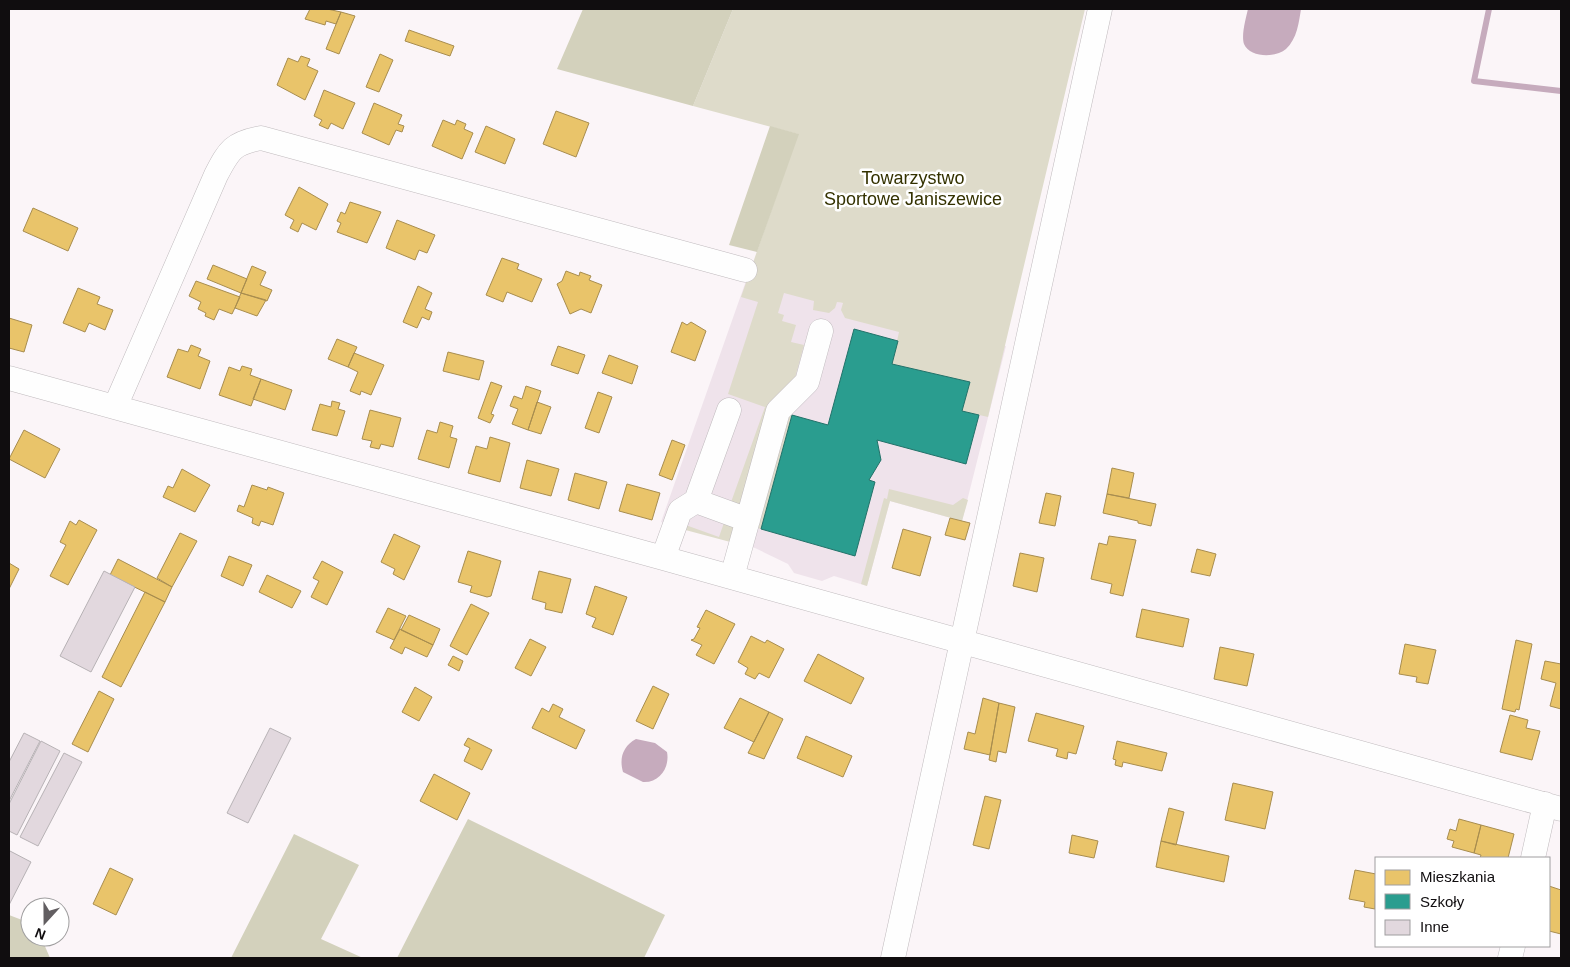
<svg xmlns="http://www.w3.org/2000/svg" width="1570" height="967" font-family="Arial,sans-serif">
<rect width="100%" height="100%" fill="#fbf5f8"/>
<!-- built -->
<path fill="#efe3eb" d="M747 278 1006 346 962 521 890 501 867 586 834 576 822 581 794 573 788 564 755 548 661 522Z"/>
<!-- green -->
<path fill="#dedbca" d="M733 9H1085L988 417 962 411 970 382 892 364 899 332 845 318 841 310 843 303 837 302 835 308 829 313 813 310 814 301 784 293 778 313 784 315 782 321 796 325 791 342 804 345 794 382 741 505H730L765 407 728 394 758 302 741 297 798 134 693 106Z
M785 413 792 415 761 529 751 526Z
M889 489 953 505 963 498 968 500 962 521 890 501 867 586 861 584 884 498 887 499Z
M725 520 735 528 734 543 678 528 680 523 719 537Z"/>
<!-- forest -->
<path fill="#d3d1bc" d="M583 9H733L693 106 557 69Z
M770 126 799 134 757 252 729 245Z
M468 819 665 915 644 958H397Z
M294 834 359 865 321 939 363 958H231Z
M9 915 30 923V937H41L50 958H9Z"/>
<!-- water -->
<path fill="#c6abbd" d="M1248 9H1301C1299 22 1297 39 1286 49 1276 58 1250 58 1244 44 1241 35 1246 18 1248 9Z
M636 739 655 743 667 752C670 767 660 783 643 782L623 772C619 758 623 746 636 739Z"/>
<!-- homes -->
<path fill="#e9c46a" stroke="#a88d4f" d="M310 9H327L341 12 336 24 326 21 325 25 305 19Z
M341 12 355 16 339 54 326 49Z
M409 30 454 46 450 56 405 41Z
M380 54 393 60 379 92 366 87Z
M301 56 310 59 307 66 318 71 305 100 277 85 288 58 298 62Z
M324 90 355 103 343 129 331 123 328 129 319 125 322 120 314 116Z
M374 103 402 115 398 124 404 126 402 132 396 130 389 145 362 133Z
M556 111 589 123 576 157 543 144Z
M443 120 455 125 457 120 466 124 464 129 473 133 462 159 432 146Z
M486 126 515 139 505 164 475 152Z
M299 187 328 204 316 230 302 223 298 232 290 228 294 220 285 215Z
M350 202 381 212 367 243 337 232 341 223 337 221 341 212 345 214Z
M33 208 78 228 68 251 23 231Z
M397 220 435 235 427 253 419 250 415 260 386 248Z
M502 258 519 264 517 269 542 279 532 302 507 292 503 302 486 295Z
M213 265 247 279 241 293 207 279Z
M252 266 266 272 260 285 272 290 267 301 241 293Z
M566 271 579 276 580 272 591 276 589 280 602 285 591 313 581 309 570 314 557 284 562 281Z
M196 281 240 297 232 314 219 309 214 320 205 316 206 313 198 309 201 302 189 296Z
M418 286 432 293 425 309 432 312 429 320 422 317 417 328 403 322Z
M78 288 100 297 97 304 113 310 105 330 89 323 85 332 63 323Z
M241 293 266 300 257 316 235 308Z
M9 318 32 325 24 352 9 348Z
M682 322 687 325 691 322 706 331 695 361 671 352Z
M337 339 357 347 348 367 328 359Z
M191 345 201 349 198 356 210 361 200 389 167 377 178 349 188 352Z
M558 346 585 355 578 374 551 365Z
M448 352 484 361 479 380 443 371Z
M354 353 384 365 371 395 361 391 360 395 350 391 358 372 348 367Z
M609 355 638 366 632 384 602 373Z
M242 366 252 369 250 375 261 379 251 406 219 395 229 367 240 371Z
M261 379 292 390 285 410 253 399Z
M491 382 502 386 491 414 494 415 490 423 478 418Z
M526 386 541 391 528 430 512 424 518 409 510 406 514 396 522 399Z
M598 392 612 397 599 433 585 428Z
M332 401 340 403 338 409 345 411 337 436 312 430 320 404 331 407Z
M537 402 551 407 541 434 528 430Z
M370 410 401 418 393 447 381 444 379 449 370 447 372 441 362 439Z
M440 422 453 426 450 437 457 439 449 468 418 459 427 430 437 433Z
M24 430 60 449 45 478 9 459Z
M490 437 510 443 500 482 468 473 476 446 487 449Z
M672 440 685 445 672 480 659 475Z
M527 460 559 469 551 496 520 488Z
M1112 468 1134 473 1129 498 1107 494Z
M182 469 210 485 195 512 163 497 168 486 173 488Z
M575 473 607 482 599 509 568 500Z
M627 484 660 493 652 520 619 511Z
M252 485 267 490 268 487 284 493 273 525 261 521 259 526 252 523 253 518 237 511 239 505 244 507Z
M1046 493 1061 496 1055 526 1039 523Z
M1107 494 1156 504 1151 526 1138 523V521L1103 513Z
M950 518 970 523 965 540 945 535Z
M79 520 97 530 68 585 50 576 66 545 60 542 70 521 76 525Z
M903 529 931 537 920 576 892 568Z
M180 533 197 541 172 587 157 578Z
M394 534 420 546 404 580 393 574 395 569 381 562Z
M1109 536 1136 540 1123 596 1110 593 1112 584 1091 579 1099 543 1107 545Z
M1197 549 1216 554 1210 576 1191 572Z
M468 551 501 561 491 596 487 597 470 592 472 586 458 582Z
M1020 553 1044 558 1037 592 1013 586Z
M229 556 252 565 243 586 221 576Z
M118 559 172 587 165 602 110 575Z
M322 561 343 572 327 605 311 597 319 581 313 578Z
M9 563 19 569 9 589Z
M539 571 571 579 562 613 545 609 546 603 532 599Z
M267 575 301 591 292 608 259 592Z
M595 586 627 597 613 635 592 627 596 618 586 614Z
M145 592 165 602 121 687 102 677Z
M471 604 489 613 467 655 450 646Z
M388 608 406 616 394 640 376 632Z
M1142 609 1189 619 1183 647 1136 637Z
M706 610 735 624 714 664 696 655 702 645 691 640 694 639 700 628 697 627Z
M409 615 440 629 433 645 401 630Z
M400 629 433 645 427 657 405 647 402 654 390 648Z
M751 636 765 643 767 640 784 649 769 678 759 673 755 679 745 674 748 668 738 662Z
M530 639 546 647 531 676 515 668Z
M1516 640 1532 644 1519 710 1516 709 1515 712 1502 709Z
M1405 644 1436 650 1428 684 1416 682 1417 677 1399 674Z
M1220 647 1254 654 1247 686 1214 679Z
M818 654 864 678 851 704 804 681Z
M453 656 463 661 459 671 448 665Z
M1545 661 1561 664V709L1550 706 1556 683 1541 679Z
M653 686 669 694 653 729 636 721Z
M415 687 432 697 419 721 402 712Z
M99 691 114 699 88 752 72 744Z
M740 698 769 712 754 742 724 728Z
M983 698 999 703 990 755 964 749 968 732 975 734Z
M999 703 1015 707 1006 753 998 751 996 762 989 760Z
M553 704 563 709 559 717 585 730 576 749 532 728 542 708 549 712Z
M769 712 783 719 764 759 748 753Z
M1036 713 1084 726 1076 754 1068 752 1067 759 1056 756 1058 749 1028 741Z
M1510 715 1528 720 1526 728 1540 731 1532 760 1500 752Z
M806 736 852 756 843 777 797 758Z
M468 738 492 750 482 770 464 761 470 748 464 745Z
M1117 741 1167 753 1162 771 1123 762 1122 767 1115 765 1116 760 1113 759Z
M434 774 470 793 457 820 420 801Z
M1233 783 1273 792 1265 829 1225 820Z
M985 796 1001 800 989 849 973 845Z
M1169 808 1184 812 1176 845 1161 841Z
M1459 819 1481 825 1474 853 1452 847 1454 841 1447 839 1450 829 1456 831Z
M1481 825 1514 834 1508 858H1480L1481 855 1474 853Z
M1072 835 1098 841 1094 858 1069 853Z
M1161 841 1229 856 1224 882 1156 867Z
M110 868 133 879 116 915 93 904Z
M1355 870 1376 874 1375 909 1364 907 1365 902 1349 899Z
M1549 886 1561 890V934L1549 931Z"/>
<!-- schools -->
<path fill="#2a9d8f" stroke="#227269" d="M854 329 898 341 892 364 970 382 962 411 979 415 966 464 877 440 881 460 869 480 875 482 855 556 761 529 792 415 828 425Z"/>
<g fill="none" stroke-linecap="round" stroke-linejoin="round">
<!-- stream -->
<path stroke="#c6abbd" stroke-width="6" d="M1489 9 1474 81 1561 91"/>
</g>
<!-- building -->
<path fill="#e2d8de" stroke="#b7b2b5" d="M104 571 135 587 91 672 60 656Z
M270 728 291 738 248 823 227 813Z
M24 733 40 741 9 801V762Z
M41 741 60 751 17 835 9 831V804Z
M64 753 82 762 38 846 20 837Z
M10 851 31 862 9 905V854Z"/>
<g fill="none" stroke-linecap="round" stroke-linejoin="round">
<!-- minor casing -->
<g stroke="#c0bbbe" stroke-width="25">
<path id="minor" d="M9 378 663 558 1561 809
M115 407 216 175C229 150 233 143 261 138L745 270
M696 501 748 520
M663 558 680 511 696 501 729 410
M732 577 778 411 807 382 821 331
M1533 858 1545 804
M893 958 1100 9
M1510 958 1513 946"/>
</g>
<!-- minor -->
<use href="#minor" stroke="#fefefe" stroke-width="24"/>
</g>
<g text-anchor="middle" stroke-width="5" stroke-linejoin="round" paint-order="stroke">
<!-- park labels -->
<g font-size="18" fill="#343200" stroke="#fff">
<text x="913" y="184">Towarzystwo<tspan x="913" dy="21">Sportowe Janiszewice</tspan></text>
</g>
</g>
<!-- border -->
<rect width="1570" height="967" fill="none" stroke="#100d0f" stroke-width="20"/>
<!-- legend -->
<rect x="1375" y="857" width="175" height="90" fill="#ffffff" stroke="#9f9e9f"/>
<rect x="1385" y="870" width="25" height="15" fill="#e9c46a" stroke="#9f9e9f"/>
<text x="1420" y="882" font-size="15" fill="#100d0f">Mieszkania</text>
<rect x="1385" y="894" width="25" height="15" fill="#2a9d8f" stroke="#9f9e9f"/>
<text x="1420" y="907" font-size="15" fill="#100d0f">Szkoły</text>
<rect x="1385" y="920" width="25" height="15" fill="#e2d8de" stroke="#9f9e9f"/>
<text x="1420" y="932" font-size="15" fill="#100d0f">Inne</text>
<!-- north arrow -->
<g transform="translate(45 922) rotate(201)"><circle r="24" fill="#ffffff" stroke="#9f9e9f"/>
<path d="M0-4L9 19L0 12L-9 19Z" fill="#625e61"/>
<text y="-8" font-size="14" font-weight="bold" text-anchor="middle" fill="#100d0f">N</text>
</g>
</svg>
